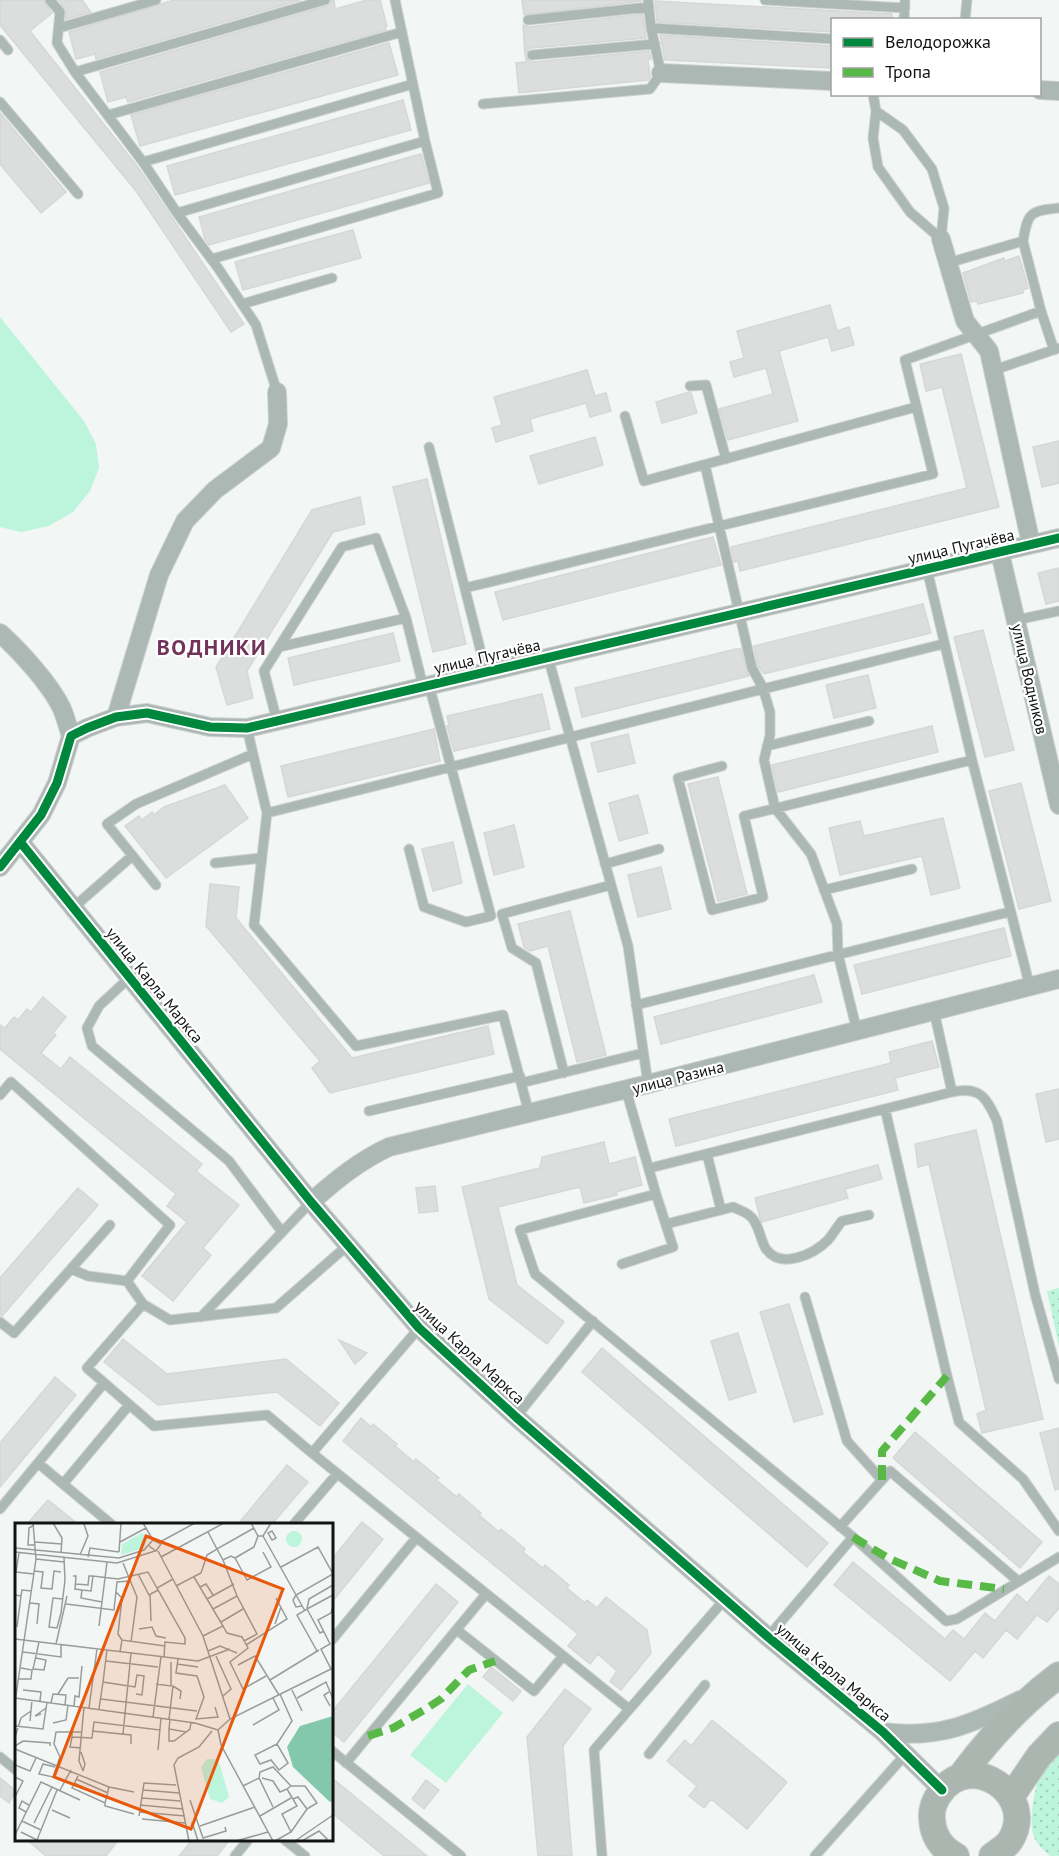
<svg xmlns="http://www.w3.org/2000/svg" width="1059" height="1856" font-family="'PT Sans',sans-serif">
<defs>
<pattern id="grass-dots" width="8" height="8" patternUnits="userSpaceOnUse" patternTransform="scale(1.5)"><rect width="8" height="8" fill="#bdf4dc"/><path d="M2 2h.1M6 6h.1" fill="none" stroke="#a1d0bc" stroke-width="1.8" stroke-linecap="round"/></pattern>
</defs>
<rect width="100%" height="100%" fill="#f2f6f4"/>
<!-- grass -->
<path fill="url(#grass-dots)" d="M1059 1288V1346L1047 1291Z
M1059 1752V1856H1050C1043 1849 1036 1844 1033 1834 1029 1820 1034 1787 1041 1774 1046 1766 1053 1759 1059 1752Z"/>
<!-- pitch -->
<path fill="#bdf4dc" d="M0 317 84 421 96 444 99 468 90 491 73 512 49 526 21 532 0 527Z
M468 1684 503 1713 446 1783 410 1755Z"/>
<!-- building -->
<path fill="#dbdedc" stroke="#d5d8d6" stroke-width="1.5" d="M0 0H43L52 13 30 31 137 166 244 324 231 332 136 191 0 25Z
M59 0H82L91 12 66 19V10Z
M174 0H301L96 59 95 54 76 59 69 32Z
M332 0H334L335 9 367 0H380L387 26H385L386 30 128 102 126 97 108 102 100 72 327 6Z
M522 0H641V1L524 15Z
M655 1 892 14V20H832V32L657 22Z
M643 14 646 38 531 48 528 50 525 55 523 25 529 27Z
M660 35 832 46V68L665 60Z
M389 43 398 75 140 146 131 115Z
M649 51 651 59H648L650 77 648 80 519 93 516 63 526 62V57L529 61 533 62Z
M403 100 411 130 175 195 167 166Z
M0 113 66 192 41 213 0 164Z
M421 154 429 183 209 245 205 239 199 217Z
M353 230 361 258 243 290 235 262Z
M1019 256 1028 288 1023 290V293L978 304 977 301 971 302 963 273 1004 258 1005 261Z
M830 305 837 331 849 327 854 345 832 351 828 337 779 351 798 421 728 440 719 409 773 394 766 368 734 377 730 362 744 358 737 331Z
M961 354 999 507 740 571 738 561 734 562 731 547 967 488 942 387 926 391 920 364Z
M587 370 595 396 606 393 611 411 590 417 586 403 530 419 533 431 496 442 492 428 502 425 494 397Z
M689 392 691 393 697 413 662 423 656 402Z
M595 437 603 465 539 484 530 456Z
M1059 441V483L1042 487 1033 447Z
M427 479 466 644 433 652 393 487Z
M360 497 365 524 333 532 247 671 253 698 227 705 216 667 312 510Z
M713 537 721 565 503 620 495 592Z
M1059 568V601L1046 604 1038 573Z
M923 604 931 633 764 674 758 666 754 646Z
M983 630 1014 750 985 757 954 637Z
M393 633 400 661 294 685 288 658Z
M736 649H741L749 676 582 717 575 688Z
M868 675 876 708 834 718 826 685Z
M542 694 550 729 454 751 447 726 449 725 447 716Z
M932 726 938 752 778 792 772 765Z
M434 729 440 761 288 797 281 766Z
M628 734 635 763 598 772 591 743Z
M718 777 747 894 718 901 688 784Z
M1021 783 1051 901 1019 909 989 791Z
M225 785 248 818 166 878 125 826 139 816 142 820 152 812 154 815 164 807Z
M638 795 648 833 619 841 609 803Z
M943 818 960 888 931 895 922 856 840 875 829 828 860 821 864 836Z
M514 825 524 867 494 875 484 833Z
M453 842 462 883 433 891 422 849Z
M661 867 671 909 638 917 628 875Z
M210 884 239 887 236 918 352 1058 488 1026 494 1054 330 1093 312 1068 320 1061 206 926Z
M570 911 606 1055 577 1062 548 946 530 951 524 947 518 924Z
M1004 928 1011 956 862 994 854 965Z
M814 975 822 1002 661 1044 654 1017Z
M43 997 66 1017 53 1033 56 1035 41 1053 61 1069 70 1057 202 1164 196 1171 239 1205 203 1248 211 1255 173 1301 142 1276 187 1222 167 1206 176 1194 0 1049V1025L5 1028 14 1017 18 1020 27 1009 31 1012Z
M932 1041 939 1067 895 1078 898 1090 676 1146 669 1119 891 1063 889 1052Z
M1059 1089V1139L1046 1142 1036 1094Z
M976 1130 1043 1419 982 1433 977 1414 986 1410 929 1164 918 1167 915 1144Z
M604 1142 609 1164 635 1157 642 1185 616 1192 617 1195 584 1203 580 1187 498 1207 517 1285 564 1322 547 1344 489 1299 462 1187 540 1168 542 1157Z
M878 1165 882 1179 845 1189 848 1198 762 1222 760 1218 755 1198Z
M435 1186 438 1211 419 1213 416 1188Z
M78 1188 98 1205 2 1316 0 1315V1278Z
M789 1304 823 1414 794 1422 760 1312Z
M738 1333 756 1392 729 1400 711 1341Z
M123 1339 167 1374 286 1359 339 1403 320 1426 277 1392 158 1405 104 1362Z
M339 1340 367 1353 355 1364Z
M602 1348 828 1543 807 1567 582 1372Z
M55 1377 76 1395 0 1487V1443Z
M361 1418 371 1427 373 1424 397 1444 395 1446 414 1462 416 1459 439 1478 436 1480 457 1497 459 1494 481 1513 479 1515 499 1532 501 1529 525 1549 523 1552 543 1568 545 1565 569 1585 567 1588 585 1603 587 1600 597 1608 606 1597 647 1630 651 1653 621 1690 610 1681 617 1671 598 1654 590 1664 568 1646 578 1634 343 1441Z
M1059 1428V1489L1055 1490 1040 1433Z
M915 1432 1042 1542 1020 1568 893 1458Z
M287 1465 308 1482 272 1524H238Z
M48 1500 78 1524H27Z
M362 1522 383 1539 332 1602V1559Z
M853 1562 945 1639 953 1630 964 1639 985 1613 995 1621 1017 1594 1027 1603 1049 1576 1059 1584V1608L1047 1622 1037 1615 1017 1639 1006 1630 983 1658 975 1651 950 1681 834 1585Z
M436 1584 458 1602 344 1742 332 1732V1712Z
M491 1667 521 1691 513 1701 483 1677Z
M565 1689 591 1709 563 1746 572 1856H538L527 1737Z
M712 1720 787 1782 747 1829 711 1799 704 1808 689 1796 697 1786 667 1761 685 1740 691 1746Z
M0 1778 16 1791 9 1803 0 1796Z
M332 1778 387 1823 427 1856H384L332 1813Z
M426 1780 439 1790 424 1809 412 1799Z
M26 1839H119L106 1856H46Z
M193 1839H230L217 1856H179Z"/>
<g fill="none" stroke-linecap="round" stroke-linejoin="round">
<!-- lane casing -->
<g stroke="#cfd1d0" stroke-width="11">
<path id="lane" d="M50 0 60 12 57 43 75 72 143 162 177 213 218 268 256 325 277 392
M765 0 905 8
M528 20 649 7
M904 20 905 0
M965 20 967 0
M59 28 156 0
M651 28 832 39
M0 40 8 50
M532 55 655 44
M75 72 325 0
M873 94 876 111 873 138 878 167 910 212 941 239
M0 102 78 194
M483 104 650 89 661 73 651 28 648 0
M876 111 903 130 932 169 944 208 941 239
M108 115 402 32
M143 162 413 84
M177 213 425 141
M1023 241C1028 212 1030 211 1059 208
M212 259 438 193 425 141 395 0
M948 263 1023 241 1041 311
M242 304 332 278
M994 370 1059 348
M690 386 706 385 726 459
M625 416 644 481 916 407
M429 447 486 672
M705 465 752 668 763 688 770 712V735L764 760 775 808 811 854 837 924 838 954 857 1031
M927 569 972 760
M465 588 933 474 905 360 1041 311 1054 350
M1016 620 1059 611
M279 647 406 618 423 686
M548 657 628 946 648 1084
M277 721 264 671 342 547 376 538 406 618
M247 728 253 754
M767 746 869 721
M722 766 678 778 712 910 763 897 744 816 972 760 1030 987
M267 813 943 644
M409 849 424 907 466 922 491 916 429 685
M215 863 262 858
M605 864 659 849
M156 885 107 824 136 804 253 754 267 813 254 925 356 1046 503 1015 529 1113
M824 890 912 869
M74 907 132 856
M129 978 99 1006 87 1028 92 1046 229 1161 282 1232
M636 1005 1009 912
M564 1073 536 963 512 948 502 914 611 885
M521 1083 643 1053
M626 1090 656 1194 520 1230 535 1274 853 1537 768 1637
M952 1092C980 1086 986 1097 997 1121L1035 1294 1059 1379
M0 1095 11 1082 170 1225 127 1281
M885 1109 947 1376 959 1422 1023 1479 1059 1531
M369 1111 520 1076
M707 1154 721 1210
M650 1168 952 1092 934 1011
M666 1224 733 1207C739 1210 746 1212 750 1216 759 1223 760 1240 766 1249 781 1270 814 1254 828 1240 833 1234 837 1227 842 1221L869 1215
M622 1264 673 1247 656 1194
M71 1269 88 1276 127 1281 143 1304 87 1368 154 1426 267 1415 312 1453
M805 1297 847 1441 882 1480
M143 1304 170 1320 276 1308 348 1245
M201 1317 311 1202
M0 1322 14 1333 110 1225
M419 1328 312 1453 629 1709
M516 1417 593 1321
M38 1463 63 1484
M0 1509 104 1383
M111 1524 63 1484 129 1405
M294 1524 337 1474
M840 1527 890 1471 1018 1581
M853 1537 946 1621 957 1619 1059 1557
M457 1630 534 1691 563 1656
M332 1640 416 1538
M332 1751 461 1856
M649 1754 705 1685
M0 1757 16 1770
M346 1763 486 1594
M285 1840 305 1856
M235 1856 248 1840
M602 1856 594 1750 725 1599
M815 1856 905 1755"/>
</g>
<!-- street casing -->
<g stroke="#cfd1d0" stroke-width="20">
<path id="street" d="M661 73 832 81
M1040 90 1059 91
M941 239 965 321 989 351 1031 544
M1000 553 1059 805
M0 633C20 651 51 685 62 709 66 718 68 728 71 736
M116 717 159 575 185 521 215 490 271 448 278 424 277 392
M21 843 311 1202 419 1328 516 1417 768 1637 883 1732 942 1790
M0 867 41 815 57 783 71 736 87 728 116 717 147 713 210 727 247 728 1059 538
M311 1202C336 1180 359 1161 389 1147L648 1084 1059 979
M883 1732C939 1739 970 1725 1020 1700"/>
</g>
<!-- secondary casing -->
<g stroke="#cfd1d0" stroke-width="28">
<path id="secondary" d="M960 1777C989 1738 1020 1704 1059 1675
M1011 1797 1039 1756 1059 1735
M956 1856C941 1848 933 1836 932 1819 931 1809 935 1800 940 1793 970 1749 1039 1795 1010 1841 1006 1847 998 1851 992 1856"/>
</g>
<!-- lane -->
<use href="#lane" stroke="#acb8b3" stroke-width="9"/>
<!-- street -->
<use href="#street" stroke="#acb8b3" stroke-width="18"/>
<!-- secondary -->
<use href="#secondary" stroke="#abb6b1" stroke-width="26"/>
<!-- quiet -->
<path stroke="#58b947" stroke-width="8" stroke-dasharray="15 8" stroke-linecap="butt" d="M882 1480V1451L947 1376
M853 1537 888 1558 940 1581 1004 1589
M368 1736 393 1728 424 1710 441 1699 469 1670 495 1661"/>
<!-- cycleway casing -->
<g stroke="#fff" stroke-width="13">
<path id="cycleway" d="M21 843 311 1202 419 1328 516 1417 768 1637 883 1732 942 1790
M0 867 41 815 57 783 71 736 87 728 116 717 147 713 210 727 247 728 1059 538"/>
</g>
<!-- cycleway -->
<use href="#cycleway" stroke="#00873e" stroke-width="9"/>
</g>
<g text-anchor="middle" stroke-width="4.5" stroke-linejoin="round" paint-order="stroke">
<!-- street labels -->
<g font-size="16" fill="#121413" stroke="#fff">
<text transform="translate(961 546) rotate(-13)" y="6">улица Пугачёва</text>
<text transform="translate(487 656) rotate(-13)" y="6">улица Пугачёва</text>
<text transform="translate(1030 679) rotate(77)" y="6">улица Водников</text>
<text transform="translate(155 985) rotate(51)" y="6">улица Карла Маркса</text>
<text transform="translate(678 1077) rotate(-14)" y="6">улица Разина</text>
<text transform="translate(470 1352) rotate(43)" y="6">улица Карла Маркса</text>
<text transform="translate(834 1672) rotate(40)" y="6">улица Карла Маркса</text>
</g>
<!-- district labels -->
<g font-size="22" font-weight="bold" letter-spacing="1.5" fill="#713359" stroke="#fff">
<text x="212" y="655">ВОДНИКИ</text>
</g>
</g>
<!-- overview -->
<g transform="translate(15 1523)">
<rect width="318" height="318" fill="#f2f6f4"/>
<path d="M127 10 133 15 129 25 106 32 107 21Z" fill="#bdf4dc"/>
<path d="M271 16a8 8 0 1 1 16 0a8 8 0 1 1-16 0ZM192 236H200L205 242 214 274 207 280 195 276 186 244Z" fill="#bdf4dc"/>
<path d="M318 193V278L315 279 278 244 272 224 285 203Z" fill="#83c8ac"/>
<path fill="none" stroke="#989c9a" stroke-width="1.5" d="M38 0 47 15 46 30M128 0 138 17M236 0 243 13H248L256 0M19 2 14 5 13 22H20M257 8 261 15 257 17 253 10ZM193 9 202 26 239 5M248 13 290 88M20 19 47 21M105 19 131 5M145 19 180 0M0 25 104 35 129 27 138 17 146 21 141 28 134 23M143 28 188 113 215 196M0 29 102 40 140 28M104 29 106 0M4 30 1 49 19 51M65 32 73 13 69 1M73 34 75 25 104 29M146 34 209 0M220 35 239 24 243 13M21 36 49 39M208 37 222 73M108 40 122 74 116 119M266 44 303 24 318 51 281 72 278 77 281 84 287 83M19 48 28 49 26 65 37 66 39 48 46 49M123 51 134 72 143 67M58 53H61L60 66 67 67M179 54 208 103 188 113M61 61 73 62 74 53H78M161 63 186 50 192 32 202 26 208 37 216 33 220 35 232 57 256 44 248 29M185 64 191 61 198 72M101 69 107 75 103 111 107 117M135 71 136 98M0 72 6 73 7 67 17 68M48 76 38 75 34 104 42 105 46 90 50 57 49 35M192 76 219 61M87 79 66 75 67 67 76 68 78 53 103 56 133 49 142 65M15 80 24 81 22 101M51 81 99 87 102 59 115 58M198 86 222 73 242 111 229 118M292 86 294 76 318 62M292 86 318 72M206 99 228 86M260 101 266 84M84 103 92 39M208 103 212 110 227 114 233 125 215 139 228 166 251 153M2 104 6 73M124 106 137 104 141 113 151 115M0 116 183 138 215 126M41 121 52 73M231 122 272 96 261 75M92 127 88 159 120 164 122 152 129 153 127 172 121 171M193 128 205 123 222 130M302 128 282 92 292 86 305 110 309 108M8 129 46 134V122M105 129 107 117 150 123M201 133 216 166 208 173M149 134 150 119 170 121V115L142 65 158 56M21 135 31 137 29 147 18 146 24 119M163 136 161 150 182 153 189 174 181 196 203 194 200 184M91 138 143 144M162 141 183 144M223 142 240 133 264 172M316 146 306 126 315 121 303 97 316 90 318 83M4 156H16L17 147 6 145M255 157 304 127M141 161 156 163V139M276 165 287 188M8 167 26 169 25 178M314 169 309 172 315 183M43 171 53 155H64M0 175 180 200 203 207M282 175 311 159 318 176M86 176 182 188M0 179 21 36 18 0M36 180 38 171 51 172 50 182M59 183 60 173 64 174 67 143M74 185 82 126M84 186 88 159M26 191 20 193 31 185M138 194 146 134M154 196 158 163 166 168 165 176M155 196 154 206 171 209M15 198 17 177M38 200 51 197 53 182M238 202 264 187 258 175M0 203 28 206 32 179M154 206V218H159L175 206 176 199M203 207 215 196 318 145M203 207 206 222 258 318M57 208V214L77 215 79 199 145 207M77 208 116 212V221M108 211 116 130M0 214 6 195 16 188M57 214 55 224 66 225M262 221 240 232 245 241 256 237 264 247 273 240 262 221 277 198 265 171M0 223 8 218 35 220V223M0 226 94 264 119 269M143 227 146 195M66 229 70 241 68 248M0 242 15 248 21 235M40 244 28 241 24 251 38 254 45 234 39 221 41 209H66M68 248 64 238 69 184M64 251 57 265 90 280 94 264M0 254 8 258 0 274M244 255 245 249 258 244 276 263H290L302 280 292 286 283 274 278 276M247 255 258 258 265 269 272 266M61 256 93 270M59 260 92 275M228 263 244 255 258 284M45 267 56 247M128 267 164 270M127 275 165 278M175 277 188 315 211 308 210 304M90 280V283L119 291M125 282 168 286M37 287 55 295M11 289 4 285 7 278 14 282M124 289 170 293M124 293 129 260 161 262M245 293 276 275M127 296 170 300M177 299 183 318M19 300 37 264M185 303 240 284M26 307 42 267M6 309 22 317 26 307 7 298M276 309 292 286M0 312 26 259 65 277M174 318 159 242 163 235 184 224 197 208M221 318 253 309M260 318 276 309 267 291 282 283 272 266 276 263M280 318 318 292M287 318 304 308 312 316 309 318"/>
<path fill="#e8590c" fill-opacity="0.15" stroke="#e8590c" stroke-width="3" d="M131 13 268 66 176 306 39 254Z"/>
<rect width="318" height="318" fill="none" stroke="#121413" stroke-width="3"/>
</g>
<!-- legend -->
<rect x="831" y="18" width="210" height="78" fill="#ffffff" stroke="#a0a1a1" stroke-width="1.5"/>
<rect x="843" y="38" width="30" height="9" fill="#00873e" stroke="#a0a1a1" stroke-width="1.5"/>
<text x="885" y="48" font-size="18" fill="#121413">Велодорожка</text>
<rect x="843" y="68" width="30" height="9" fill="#58b947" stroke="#a0a1a1" stroke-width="1.5"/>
<text x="885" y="78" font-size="18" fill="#121413">Тропа</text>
</svg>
